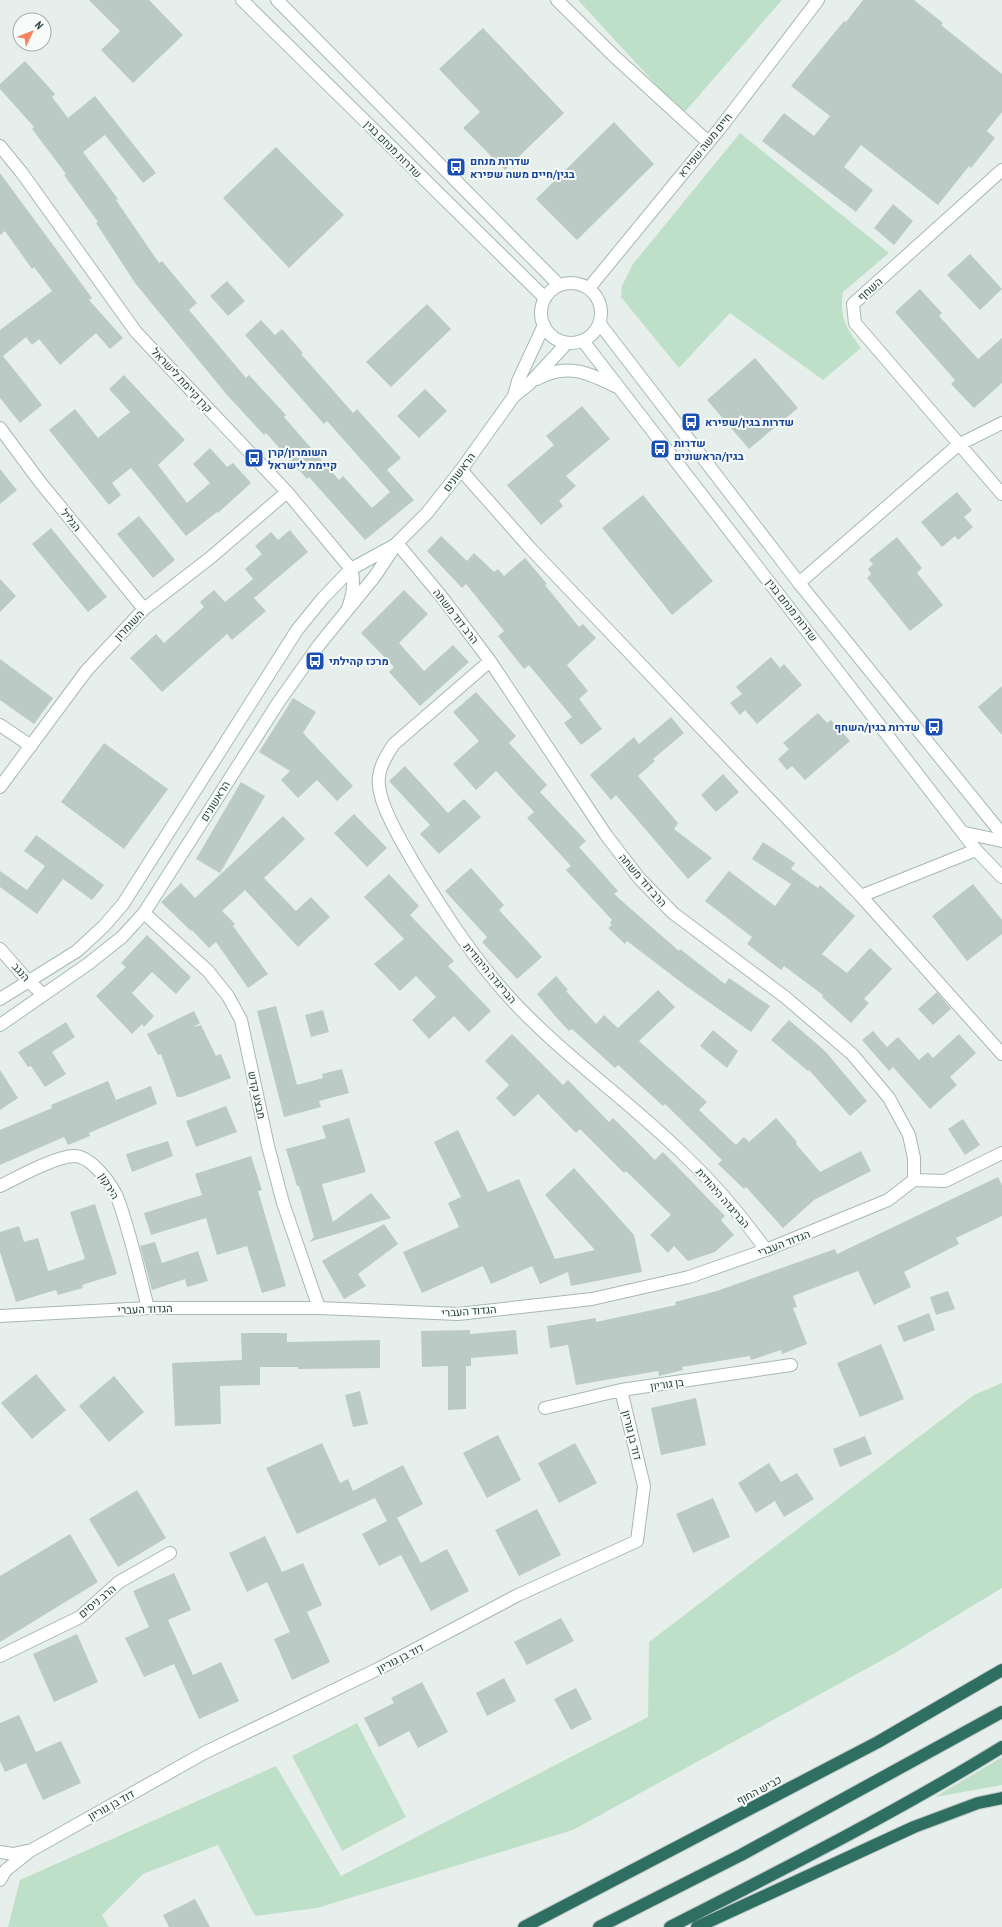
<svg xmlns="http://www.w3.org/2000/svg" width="1002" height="1927" font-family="'PT Sans Narrow',Heebo,sans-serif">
<rect width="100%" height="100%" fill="#e6efeb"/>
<!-- green -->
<path fill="#bfe0c8" d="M578 0H782L683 114Z
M740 133 889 253 843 292C839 318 846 327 861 348L823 380 730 313 679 368 621 297 622 286 633 264Z
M1002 1383V1588L895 1653 573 1830 317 1908 255 1916 218 1845 143 1874 102 1915 109 1927H8L20 1880 276 1766 341 1876 648 1717 649 1642 974 1395Z
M357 1723 406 1817 342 1851 292 1756Z
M1002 1757V1785L935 1797Z"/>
<!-- building -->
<path fill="#bbcac4" d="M89 0H149L183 35 133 83 101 50 120 31Z
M863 0H914L943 23 941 25 1002 74V112L987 131 995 138 971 168 969 166 938 205 861 145 844 167 873 190 856 212 762 141 784 113 814 136 830 116 791 86 844 21 846 22Z
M483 28 564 113 505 170 463 128 480 112 439 69Z
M25 61 55 94 52 97 68 118 95 96 156 173 143 183 105 135 83 152 118 199 116 200 159 263 162 261 197 303 189 310 246 378 249 375 286 415 284 417 339 480 343 476 372 508 390 492 327 421 324 424 245 335 261 320 275 335 282 329 303 353 301 354 353 413 357 409 401 458 387 470 414 500 365 540 309 477 307 479 266 433 264 435 227 395 135 283 96 223 98 222 64 175 66 174 32 129 34 127 0 89V84Z
M614 122 654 164 577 240 536 199Z
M276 147 344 215 289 268 223 198Z
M0 173 92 298 89 300 123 338 110 349 96 333 60 365 39 339 32 345 26 337 3 356 42 405 20 423 0 398V330L52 291 34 267 32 269 5 231 0 235Z
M893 204 913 221 894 245 874 228Z
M970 254 1002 289 980 310 947 275Z
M227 281 245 301 228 316 210 296Z
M920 289 942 313 939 316 978 359 1002 338V383L974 408 951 384 955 380 895 312Z
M427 304 451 329 391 387 366 362Z
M755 358 798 408 749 449 707 400Z
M124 375 185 440 158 465 187 503 210 483 193 464 210 448 227 467 233 463 251 483 218 513 217 512 186 536 131 468 112 483 121 495 109 505 49 430 75 409 98 438 130 412 109 389Z
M425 389 447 411 419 438 397 416Z
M582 406 610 439 566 476 576 486 559 501 563 506 541 525 507 485 554 445 546 436Z
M0 469 17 490 0 504Z
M957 492 972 510 964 517 973 527 958 540 955 536 942 547 921 522Z
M643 495 713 581 672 615 602 528Z
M139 516 175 560 153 578 117 534Z
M51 528 107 597 88 612 32 544Z
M290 530 308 552 254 598 266 611 232 640 227 634 162 692 130 658 156 634 164 643 204 607 200 602 214 590 225 602 253 579 245 569 262 554 255 546 271 532 278 540Z
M441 536 467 561 474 553 494 572 498 569 504 576 525 558 547 584 545 585 579 627 583 624 596 638 567 665 588 691 579 699 602 729 581 745 564 723 572 717 529 665 524 669 498 636 504 631 466 584 462 588 427 551Z
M897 537 922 568 917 573 943 605 910 631 867 578 871 574 868 569 873 564 869 560Z
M0 579 16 596 0 612Z
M404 590 428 614 399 643 424 671 453 645 469 662 420 706 389 672 394 667 361 633Z
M771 657 780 668 784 664 802 685 757 724 745 710 740 715 730 703 742 694 736 687Z
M0 659 53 698 34 724 0 700Z
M1002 686V735L978 707Z
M476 692 516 736 509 743 547 785 540 792 586 841 579 847 618 891 614 894 679 951 680 949 725 984 729 978 770 1006 751 1032 686 986 627 941 625 944 608 928 612 925 610 923 612 920 566 870 571 866 527 818 534 812 496 771 476 790 453 764 479 741 453 712Z
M293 698 316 712 303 733 353 786 337 801 317 780 298 798 281 780 290 771 259 752Z
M818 713 827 723 831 720 850 741 805 780 792 766 787 770 778 759 789 749 783 743Z
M671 717 684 733 653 759 655 761 638 776 678 823 674 829 712 858 688 879 616 795 611 800 590 775 634 737 639 744Z
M104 743 168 789 124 849 61 802Z
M405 766 448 813 464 799 481 817 439 854 420 834 430 825 389 781Z
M723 774 739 792 716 812 701 795Z
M241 782 265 796 220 873 196 859Z
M354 814 387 848 367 867 334 833Z
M283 816 305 839 264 878 296 911 311 897 330 917 298 947 245 890 222 911 235 924 233 926 268 974 248 988 216 942 209 948 192 930 191 931 161 902 181 883 195 898Z
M36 835 104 885 92 900 63 879 37 914 0 887V871L27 890 45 866 24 851Z
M763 842 795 863 791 869 818 888 820 885 855 916 822 954 847 973 870 948 892 969 864 999 869 1003 851 1023 822 997 823 995 784 966 781 970 747 944 752 937 705 901 729 871 775 906 791 884 752 859Z
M471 868 504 905 499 910 542 957 517 979 482 942 487 937 445 891Z
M389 874 419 906 410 915 454 961 448 966 491 1011 469 1032 454 1016 429 1039 412 1020 436 997 416 976 400 991 374 964 404 939 364 897Z
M973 884 1002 920V934L967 961 932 916Z
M147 935 191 977 176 994 152 972 132 993 154 1016 144 1027 142 1024 132 1034 96 996 126 967 121 963Z
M556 976 568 990 566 991 596 1024 604 1015 618 1028 658 990 675 1007 639 1041 707 1102 699 1110 736 1145 744 1137 749 1142 776 1118 797 1142 796 1144 820 1172 861 1151 871 1171 814 1200 783 1228 746 1187 744 1189 718 1164 722 1160 665 1104 663 1106 618 1065 615 1068 572 1029 569 1031 556 1017 537 994Z
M937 992 951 1009 933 1025 918 1009Z
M276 1006 297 1085 323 1078 322 1074 342 1069 349 1093 319 1101 321 1107 284 1117 257 1011Z
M323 1010 329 1032 311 1037 305 1015Z
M194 1011 200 1023 193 1027 201 1025 216 1056 221 1054 231 1078 182 1097H177L161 1054 158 1055 147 1034Z
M789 1020 825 1051 867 1101 850 1116 809 1070 808 1071 771 1040Z
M66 1022 75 1037 52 1052 66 1074 45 1087 31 1066 28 1067 18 1052Z
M713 1030 738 1051 727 1068 700 1046Z
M873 1031 887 1047 898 1037 919 1060 928 1052 933 1058 959 1034 976 1053 950 1077 957 1085 930 1109 893 1067 889 1071 862 1040Z
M512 1034 563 1085 568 1080 609 1122 613 1118 655 1160 663 1152 725 1216 721 1220 734 1235 715 1252 688 1261 674 1246 668 1253 650 1235 671 1215 626 1171 624 1173 580 1129 576 1133 538 1094 514 1117 496 1098 509 1085 485 1061Z
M0 1070 18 1098 0 1110Z
M108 1081 116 1100 151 1086 157 1104 89 1133 90 1136 68 1145 64 1137 0 1165V1130L52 1108 51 1105Z
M226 1106 237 1132 196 1147 186 1121Z
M349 1118 366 1172 322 1184 333 1222 371 1193 391 1218 309 1242 314 1237 299 1186H297L286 1149 326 1138 322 1126Z
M963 1119 980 1145 965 1155 948 1129Z
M458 1130 488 1192 519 1179 555 1259 595 1250 545 1195 574 1168 634 1235 642 1272 571 1286 568 1272 540 1284 532 1266 491 1284 483 1266 422 1293 403 1252 459 1227 448 1203 461 1197 434 1142Z
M168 1141 173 1156 132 1172 126 1154Z
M251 1156 262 1190 258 1191 286 1286 262 1293 247 1246 217 1255 206 1218 151 1235 144 1213 202 1195 195 1174Z
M998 1177 1002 1185V1216L956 1238 959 1244 904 1272 911 1287 874 1305 858 1271 793 1296 797 1307 793 1308 807 1344 782 1354 781 1350 751 1360 750 1356 682 1367 683 1370 659 1376 658 1371 576 1385 568 1345 550 1348 547 1326 596 1318V1322L676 1305 675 1302 717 1291 835 1249 837 1254Z
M95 1204 117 1274 82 1285 83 1288 58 1295 56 1290 16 1302 0 1252V1232L19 1226 24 1242 38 1238 48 1271 85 1259 70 1212Z
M384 1224 398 1244 358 1274 366 1286 344 1299 322 1261Z
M155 1242 162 1263 198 1251 208 1281 187 1287 185 1279 152 1290 140 1246Z
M948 1291 955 1309 936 1315 930 1297Z
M929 1313 935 1330 904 1342 897 1326Z
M470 1330V1334L516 1330 518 1354 471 1358V1366H466V1409L448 1410V1366L422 1367 421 1331Z
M241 1333H287V1342L380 1340V1368L298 1369V1367H260V1385L220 1386 221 1424 175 1426 172 1363 242 1360Z
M881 1344 904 1399 860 1417 837 1363Z
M36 1374 66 1410 32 1439 1 1403Z
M114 1376 144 1412 109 1442 79 1406Z
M360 1391 368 1424 353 1427 345 1395Z
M696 1398 706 1445 661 1455 651 1408Z
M498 1435 521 1480 487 1498 463 1453Z
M865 1436 872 1454 840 1467 833 1449Z
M322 1443 340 1483 348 1479 353 1491 403 1465 423 1504 397 1518 421 1563 447 1549 469 1591 431 1611 401 1555 379 1566 362 1534 387 1521 375 1498 297 1534 266 1468Z
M575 1443 597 1483 559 1503 538 1463Z
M769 1463 781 1482 797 1473 814 1499 784 1517 775 1501 756 1513 738 1483Z
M137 1490 166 1538 118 1567 89 1519Z
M713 1498 730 1537 693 1553 676 1514Z
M537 1509 561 1555 519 1576 495 1530Z
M70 1534 98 1582 0 1642V1576Z
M265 1536 282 1572 303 1563 322 1605 307 1612 330 1662 292 1680 274 1639 290 1632 267 1582 247 1592 229 1553Z
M174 1573 191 1610 168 1620 193 1675 221 1662 239 1701 199 1719 174 1664 144 1677 125 1638 149 1627 133 1591Z
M561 1618 574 1641 527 1665 514 1642Z
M77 1634 98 1682 54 1702 33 1654Z
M504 1678 516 1701 487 1716 476 1693Z
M422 1682 448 1732 418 1748 409 1731 379 1747 364 1718 394 1703 391 1698Z
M576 1688 592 1719 571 1730 554 1699Z
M19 1715 36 1752 61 1741 81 1783 43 1800 26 1763 5 1772 0 1761V1723Z
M195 1899 210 1927H169L163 1915Z"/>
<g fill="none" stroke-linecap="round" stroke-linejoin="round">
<!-- street casing -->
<g stroke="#a8b8b2" stroke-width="14">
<path id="street" d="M557 0 614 56 708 142
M0 146 22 173 136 332 287 492 351 569C355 583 353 594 348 608
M1002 170 853 304 855 323 1002 494
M589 288 721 127 818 0
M0 428 40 482 144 609
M461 470 530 548 861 896 1002 1054
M397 543 441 596 490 661 606 835 639 878 673 913 785 997 852 1054 889 1098 909 1135 914 1158V1180
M799 583 958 445 1002 423
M490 661 394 744C387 754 380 765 379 777 375 801 406 849 418 870 446 915 474 959 510 998 562 1055 627 1099 682 1153 713 1182 741 1215 766 1250
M0 725 31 746
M0 787 87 670 144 609 210 558 287 492
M965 833 1002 841
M861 896 976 850
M144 913 208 971 228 996 241 1020 268 1146 283 1203 319 1308
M0 949 29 982 43 994
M914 1180 945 1181 1002 1153
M0 1186C18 1177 54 1157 74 1156 92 1156 114 1187 119 1202 131 1236 139 1273 148 1308
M0 1316 148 1308H319L458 1314 592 1299 689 1277 766 1250 888 1200 914 1180
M545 1408 621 1390 791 1365
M0 1656 80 1617 119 1582 170 1553
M0 1852 13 1854 27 1851
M0 1880 6 1870 30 1851 204 1753 380 1668 518 1595 637 1541 644 1486 621 1390"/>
</g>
<!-- secondary casing -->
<g stroke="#a4bbb3" stroke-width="14">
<path id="secondary" d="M242 0 545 298
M277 0 559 285
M541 313a30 30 0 1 1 60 0a30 30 0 1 1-60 0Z
M600 324 799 583 1002 834
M583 341 976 850 1002 877
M537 379C567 362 589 373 617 387
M514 396 518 381 544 325
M0 999 77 951 104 926 123 904 297 630 323 598 351 569 395 545
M0 1025 88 964 122 937 144 913 278 703 319 645 375 576 397 543 427 513 461 470 514 396 529 384 567 343"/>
</g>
<!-- highway casing -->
<g stroke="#c2cac8" stroke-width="14">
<path id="highway" d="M524 1927 878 1742 1002 1670
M599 1927 741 1855 1002 1712
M670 1927C782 1870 895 1813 1002 1747
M697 1927 914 1827 978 1803 1002 1798"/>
</g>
<!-- street -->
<use href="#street" stroke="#fff" stroke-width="12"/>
<!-- secondary -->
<use href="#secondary" stroke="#fff" stroke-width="12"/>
<!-- highway -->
<use href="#highway" stroke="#2f6f62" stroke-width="12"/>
</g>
<!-- icons -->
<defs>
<g id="bus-square" transform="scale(1)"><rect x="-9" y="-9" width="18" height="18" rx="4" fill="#1a4fb4" stroke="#f7fbf9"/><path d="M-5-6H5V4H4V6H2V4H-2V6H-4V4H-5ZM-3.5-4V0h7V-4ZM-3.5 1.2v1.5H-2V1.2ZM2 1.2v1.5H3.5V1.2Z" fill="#fff"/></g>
</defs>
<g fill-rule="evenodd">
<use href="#bus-square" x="456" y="167"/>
<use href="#bus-square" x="691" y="422"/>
<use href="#bus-square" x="660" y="449"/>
<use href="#bus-square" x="254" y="458"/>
<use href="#bus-square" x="315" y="661"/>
<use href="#bus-square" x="934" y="727"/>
</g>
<g text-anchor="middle" stroke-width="4" stroke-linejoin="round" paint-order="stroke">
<!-- street labels -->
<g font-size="11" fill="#24423a" stroke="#f7fbf9">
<text transform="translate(705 145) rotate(-51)" y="4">חיים משה שפירא</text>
<text transform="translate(393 149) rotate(45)" y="4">שדרות מנחם בגין</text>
<text transform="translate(870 289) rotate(-42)" y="4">השחף</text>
<text transform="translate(182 380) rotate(47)" y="4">קרן קיימת לישראל</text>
<text transform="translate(459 472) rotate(-53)" y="4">הראשונים</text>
<text transform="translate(71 520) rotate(51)" y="4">הגליל</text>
<text transform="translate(792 610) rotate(52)" y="4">שדרות מנחם בגין</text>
<text transform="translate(456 616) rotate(52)" y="4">הרב דוד משתה</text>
<text transform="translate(129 625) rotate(-46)" y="4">השומרון</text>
<text transform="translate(215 801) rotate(-58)" y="4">הראשונים</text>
<text transform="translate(643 880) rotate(49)" y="4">הרב דוד משתה</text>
<text transform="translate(21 972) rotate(48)" y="4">הנגב</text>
<text transform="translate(490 973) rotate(50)" y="4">הבריגדה היהודית</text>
<text transform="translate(257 1095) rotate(78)" y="4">מבצע קדש</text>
<text transform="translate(109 1186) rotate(59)" y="4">הירקון</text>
<text transform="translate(723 1198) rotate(49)" y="4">הבריגדה היהודית</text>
<text transform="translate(784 1243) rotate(-21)" y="4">הגדוד העברי</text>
<text transform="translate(145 1309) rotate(-2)" y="4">הגדוד העברי</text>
<text transform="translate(469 1311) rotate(-4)" y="4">הגדוד העברי</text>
<text transform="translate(667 1384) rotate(-8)" y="4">בן גוריון</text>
<text transform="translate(632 1435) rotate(76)" y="4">דוד בן גוריון</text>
<text transform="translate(97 1601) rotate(-40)" y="4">הרב ניסים</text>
<text transform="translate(400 1658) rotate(-27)" y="4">דוד בן גוריון</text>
<text transform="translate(759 1790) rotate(-28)" y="4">כביש החוף</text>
<text transform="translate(111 1805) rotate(-29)" y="4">דוד בן גוריון</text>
</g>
<!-- transit labels -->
<g font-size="11" font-weight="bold" fill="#164399" stroke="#f7fbf9" text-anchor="start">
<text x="470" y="165">שדרות מנחם<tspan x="470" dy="13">בגין/חיים משה שפירא</tspan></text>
<text x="705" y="426">שדרות בגין/שפירא</text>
<text x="674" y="447">שדרות<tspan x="674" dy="13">בגין/הראשונים</tspan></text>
<text x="268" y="456">השומרון/קרן<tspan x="268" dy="13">קיימת לישראל</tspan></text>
<text x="329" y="665">מרכז קהילתי</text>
<text x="920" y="731" text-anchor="end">שדרות בגין/השחף</text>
</g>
</g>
<!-- north arrow -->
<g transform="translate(32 32) rotate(47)"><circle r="19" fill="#f7fbf9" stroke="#a3b1ad"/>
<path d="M0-3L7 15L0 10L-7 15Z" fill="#f4845f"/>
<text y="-6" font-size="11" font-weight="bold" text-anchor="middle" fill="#24423a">N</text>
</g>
</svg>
